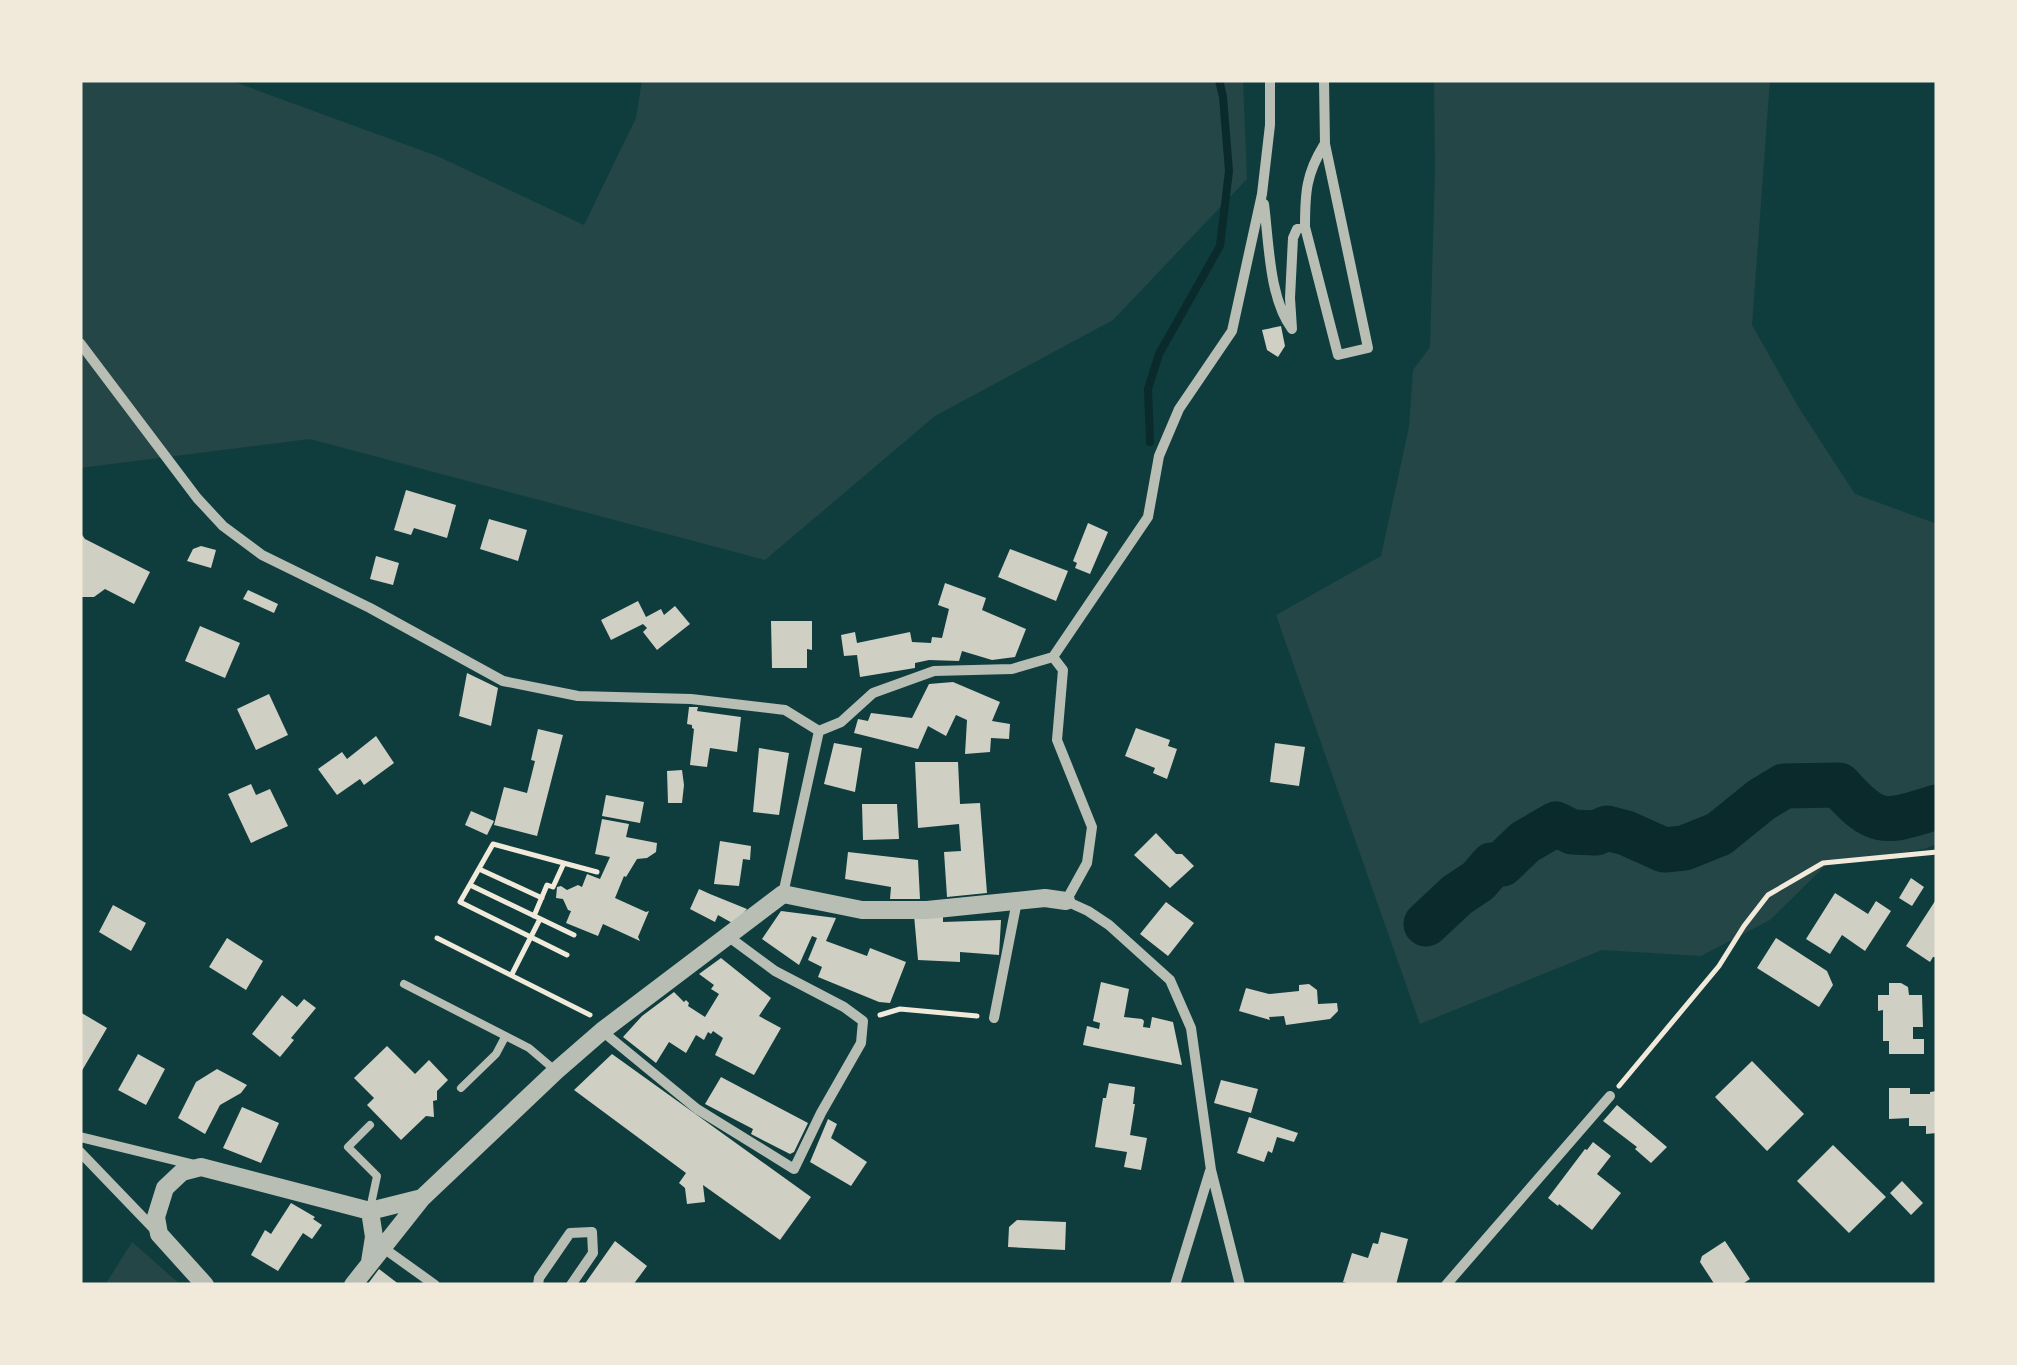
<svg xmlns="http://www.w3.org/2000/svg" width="2017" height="1365" font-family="'Work Sans',sans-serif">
<rect width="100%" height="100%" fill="#0f3d3e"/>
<!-- green -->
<path fill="#244646" d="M80 80H229L437 156 584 225 636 118 642 80H1243L1247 179 1113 320 935 416 765 560 310 439 80 468Z
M1434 80H1770L1752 325 1799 408 1855 494 1937 524V844L1924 849 1827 864 1770 920 1701 956 1602 950 1420 1024 1276 615 1381 556 1409 427 1413 370 1430 347 1435 171Z
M132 1242 181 1285H105Z"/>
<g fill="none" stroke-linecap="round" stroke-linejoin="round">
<!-- stream -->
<path stroke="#0a2a2b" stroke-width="8" d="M1150 442 1148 389 1159 354 1220 246 1229 171 1223 97 1219 80"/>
<!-- river -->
<path stroke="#0a2a2b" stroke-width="45" d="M1426 924 1457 895 1478 881 1492 865 1502 864 1525 842 1556 824 1572 832 1596 833 1607 828 1626 833 1664 850 1684 848 1719 834 1761 800 1784 786 1839 785C1877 828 1885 823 1937 807"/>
</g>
<!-- building -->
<path fill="#cfcfc3" d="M1281 326 1285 346 1278 357 1267 350 1262 330Z
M406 490 456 505 447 538 414 528 411 535 394 530Z
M489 519 527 530 518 561 480 549Z
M1088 523 1108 532 1090 574 1075 568 1077 563 1073 561Z
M80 532 85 539 150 572 134 604 105 589 94 597H80Z
M201 546 216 550 211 568 187 561 193 549Z
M1010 549 1068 571 1056 601 998 577Z
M376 556 399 563 393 585 370 579Z
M945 583 986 598 982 610 1026 629 1015 657 992 660 962 651 959 661 929 660 915 663V668L860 677 857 655 844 656 841 635 855 632 857 643 910 632 912 642 931 643 932 637 942 638 949 609 938 605Z
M248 590 278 604 274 613 243 599Z
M638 601 646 617 661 609 664 615 675 606 690 624 657 650 643 632 647 628 643 624 611 640 601 620Z
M771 621H812V650L807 649V668H772Z
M200 626 240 643 225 678 185 661Z
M467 673 498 688 491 726 459 716Z
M953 682 1000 702 992 721 1010 724 1009 739 991 738 990 752 965 754 967 720 956 715 946 736 928 726 918 749 854 733 858 719 868 721 871 713 912 718 929 684Z
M269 694 288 735 256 750 237 709Z
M689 707H698L697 711 741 717 737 752 710 748 707 767 690 765 694 729 692 728V725L687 724Z
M1136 728 1170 740 1168 746 1177 749 1167 779 1153 773 1155 768 1125 756Z
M538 729 563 735 537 836 494 825 504 787 527 793 535 761 531 760Z
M376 736 394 763 364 785 360 779 337 795 318 769 342 752 347 759Z
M834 743 862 748 855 792 824 784Z
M1275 743 1305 747 1299 786 1270 782Z
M759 748 789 753 779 815 753 812Z
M915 762H958L960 804 980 803 987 893 947 897 944 852 961 851 959 824 918 828Z
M682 770 684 785 682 803H668L667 771Z
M251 784 256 795 270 789 288 826 251 843 228 794Z
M606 795 644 802 640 823 602 816Z
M862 804H897L899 839 863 840Z
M471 811 494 821 487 835 465 825Z
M602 819 629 824 626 837 657 843 656 852 647 858 637 859 626 877 624 876 615 898 646 912 649 911 638 937 640 941 603 924 598 936 566 923 571 911 568 910 563 899 556 898 557 887 561 886 567 890 578 885 582 887 587 874 600 879 610 857 595 854Z
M1156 833 1176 854H1182L1194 866 1170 888 1134 855Z
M720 841 751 846 750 860 743 859 739 886 714 884Z
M848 852 918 860 920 899H890L891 887 845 879Z
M1911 878 1924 887 1912 906 1899 898Z
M699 889 710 894 747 909 734 924 718 915 715 922 690 909Z
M1835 893 1868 914 1876 901 1891 911 1865 951 1842 935 1830 954 1806 939Z
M1937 898V957H1933L1930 962 1906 946Z
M1166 902 1194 923 1168 956 1140 934Z
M113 905 146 923 131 951 99 932Z
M781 911 836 918 826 941 867 956 870 948 906 962 890 1003 879 1002 818 977 822 967 808 960 817 938 812 936 799 965 762 939Z
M943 914V922L1001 920 999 955 960 952V962L918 960 914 915Z
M227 938 263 961 246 990 209 967Z
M1776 938 1827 971 1833 985 1819 1007 1757 968Z
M721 958 771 998 759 1016 781 1028 754 1075 715 1055 723 1038 713 1031 711 1034 708 1032 704 1040 696 1035 686 1053 669 1042 656 1063 623 1037 642 1016 674 992 684 1002 686 1000 689 1003 688 1006 705 1017 719 994 711 989 714 985 699 974Z
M1101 982 1129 989 1124 1017 1142 1019 1144 1021 1143 1027 1150 1028 1152 1017 1173 1022 1182 1065 1083 1045 1087 1026 1099 1029 1100 1023 1093 1021Z
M1889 983H1901L1908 987 1909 995H1922L1923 1027H1913V1039H1924V1054H1889V1041H1883V1010L1878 1011V995H1889Z
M1309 984 1317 990 1318 1004 1337 1003 1338 1011 1330 1019 1286 1025 1284 1016 1269 1017 1270 1020 1239 1011 1246 988 1269 994 1299 991V985Z
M282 995 297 1007 304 999 316 1008 291 1038 294 1040 280 1057 252 1034Z
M80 1012 107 1028 80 1074Z
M387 1046 415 1074 429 1060 448 1080 437 1091V1100L433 1101 434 1117 426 1116 401 1140 367 1105 374 1098 354 1078Z
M138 1054 165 1069 146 1105 118 1090Z
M612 1054 811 1197 780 1240 703 1185 705 1202 687 1204 685 1188 679 1183 686 1173 574 1090Z
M1752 1061 1804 1114 1767 1151 1715 1097Z
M217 1069 247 1085 241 1093 220 1105 205 1134 178 1118 196 1082Z
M721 1077 808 1123 794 1152 790 1154 751 1134 753 1129 705 1104Z
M1221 1080 1258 1089 1251 1113 1214 1103Z
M1109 1083 1135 1087 1133 1104H1135L1130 1135 1147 1138 1141 1170 1124 1167 1127 1152 1095 1147 1103 1098H1106Z
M1889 1088H1910V1094H1930V1092L1937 1091V1133L1926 1134V1126H1909V1118L1889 1119Z
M1617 1105 1667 1147 1651 1163 1635 1149 1637 1147 1603 1121Z
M242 1107 279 1123 261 1163 223 1148Z
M1249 1117 1280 1127 1298 1133 1294 1142 1277 1137 1272 1153 1268 1151 1264 1162 1237 1153Z
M828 1119 837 1124 831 1138 867 1162 851 1186 810 1162Z
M1593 1142 1611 1156 1597 1174 1621 1193 1592 1230 1559 1204 1558 1206 1548 1198 1585 1149 1587 1150Z
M1833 1145 1886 1197 1849 1233 1797 1181Z
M1902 1181 1923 1203 1911 1215 1890 1193Z
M291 1203 315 1217 313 1219 322 1225 312 1239 303 1233 278 1271 251 1255 265 1230 271 1234Z
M1017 1220 1066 1222 1065 1250 1008 1247 1009 1227Z
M1381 1232 1408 1239 1396 1285H1354L1343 1282 1352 1253 1368 1258 1373 1243 1378 1244Z
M615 1241 647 1266 633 1285H584Z
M1725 1241 1750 1279 1741 1285H1715L1700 1262 1702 1256Z
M379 1269 400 1285H367Z"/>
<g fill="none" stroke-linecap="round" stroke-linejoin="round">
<!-- path -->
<path stroke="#f1e9da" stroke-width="5" d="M479 869 542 898
M470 885 574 935
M534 916 547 885 553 887 564 863
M437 938 590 1015
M567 955 460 902 493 844 597 872
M512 974 540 919
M880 1015 900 1009 977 1016
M1619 1086 1719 966 1744 926 1768 895 1823 863 1937 852"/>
<!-- service -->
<path stroke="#b8beb3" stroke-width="8" d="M404 984 529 1048 556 1071
M461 1088 496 1054 505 1037
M370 1125 348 1147 377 1176 370 1209"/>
<!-- minor -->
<path stroke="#b8beb3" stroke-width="10" d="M1264 204C1269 243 1269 298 1292 329L1290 298 1293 238 1297 229 1305 227 1338 355 1368 348 1325 144 1324 80
M1305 227C1305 193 1306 174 1324 145
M80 343 197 498 223 526 262 555 370 608 503 681 578 696 691 699 785 710 819 731
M1053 657 1063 670 1057 740 1092 827 1087 863 1066 901 1088 911 1109 925 1170 980 1191 1028 1211 1170 1240 1285
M819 731 841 722 873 693 934 671 1012 669 1053 657 1148 517 1159 456 1179 409 1232 331 1262 194 1270 125V80
M783 894 819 731
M994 1018 1017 901
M602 1031 697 1109 794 1169 821 1113 861 1043 863 1021 844 1007 775 971 729 937
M80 1137 195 1165
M80 1152 156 1231
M382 1247 435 1285
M538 1285 539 1278 570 1233 592 1232 593 1253 571 1285
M1175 1285 1210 1171
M1446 1285 1610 1096"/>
<!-- tertiary -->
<path stroke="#b8beb3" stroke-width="18" d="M370 1211 374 1237 370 1262
M205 1285 159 1234 156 1217 165 1188 182 1172 201 1167 370 1211 422 1198
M353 1285 422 1198 556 1071 602 1031 783 894 862 910H927L1045 898 1066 901"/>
</g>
<!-- border -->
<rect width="2017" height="1365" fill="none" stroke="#f1e9da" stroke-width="165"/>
</svg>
